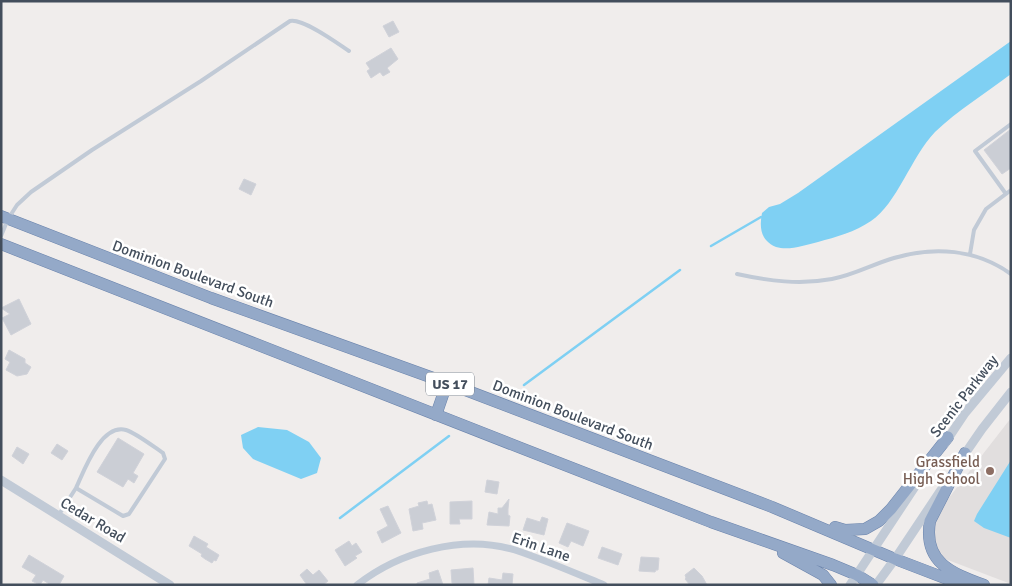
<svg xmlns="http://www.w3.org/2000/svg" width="1012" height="586" font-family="Signika,sans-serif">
<rect width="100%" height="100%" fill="#f0edec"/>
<!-- education -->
<path fill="#e1dede" d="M1011 418V584L940 557 933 545 934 523 941 508Z"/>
<!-- water -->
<path fill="#7fd0f3" d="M1011 41V74C986 93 958 110 935 132 911 157 897 204 871 221 855 232 836 237 818 242 805 245 789 251 776 247 761 241 759 228 762 213L769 207 780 204 798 193Z
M258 427 287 430 309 442 321 458 317 473 301 479 253 459 243 448 241 435Z
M1011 460V538L984 528 974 521 977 514Z"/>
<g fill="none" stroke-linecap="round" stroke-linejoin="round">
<!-- stream -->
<path stroke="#7fd0f3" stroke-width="2.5" d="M711 246 761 217
M524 385 680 270
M340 518 449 436"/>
</g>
<!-- building -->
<path fill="#cbced5" stroke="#d0d2d9" d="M393 21 399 32 389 37 383 26Z
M391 48 398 59 387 68 390 72 383 76 380 72 371 78 367 71 370 69 366 63Z
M1011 129V168L1002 174 984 150Z
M244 179 256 184 251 195 239 189Z
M19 299 31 324 11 335 2 318 10 314 1 308Z
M9 350 25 359V363L31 367 27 374 17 376 6 370 10 362 5 359Z
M118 438 144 454 133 473 138 476 134 483 128 479 123 487 97 472Z
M57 444 68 451 62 460 51 453Z
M17 447 29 454 23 464 12 456Z
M487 480 499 482 497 494 485 492Z
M509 499 508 509V515L510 516 509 526 487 525 489 512 498 514V508H502Z
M427 501 428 505 432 504 436 520 422 523 423 529 413 531 409 509 419 506 418 503Z
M472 501V519H459L460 524H450V502Z
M388 506 401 533 382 543 377 532 388 526 380 509Z
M542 517 548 519 544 535 523 530 527 518 540 522Z
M567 523 589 531 583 546 571 541 568 547 559 543Z
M194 536 208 544 206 547 219 555 216 561 214 560 212 563 205 559 201 556 202 554 189 546Z
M349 541 352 546 356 543 362 552 355 556 357 558 345 566 335 550Z
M602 547 622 554 618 565 598 558Z
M29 555 64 576 59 585H51L43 580 40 585 32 581 36 575 22 567Z
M641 557 659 558 658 570H656L655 572 639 571Z
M473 568 474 585 452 583 451 570Z
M694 568 702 576 707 585H690L685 579 686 578 685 575Z
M307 569 313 575 319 570 328 581 323 585H307L300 575Z
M438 570 443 585H417V583L430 579 429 573Z
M503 573 513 574 512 585H488L489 578 502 580Z"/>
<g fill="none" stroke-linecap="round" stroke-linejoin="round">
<!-- trunk casing -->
<g stroke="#6b84ac" stroke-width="12">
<path id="trunk" d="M1 216 211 298 447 383 772 507 895 559 963 585
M1 244 521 448 711 522 833 565 857 575 873 585
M436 415 447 383
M965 453 930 521C923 562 951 573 984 585
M835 527 845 530 865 529 879 521 891 509 948 437
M783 553 823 575 831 585"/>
</g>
<!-- service -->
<path stroke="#c1cad6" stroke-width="4" d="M1006 194 975 151 1011 124
M1 236 8 219 17 205 31 192 92 150 201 81 290 21C303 18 337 43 349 51
M970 254 974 230 986 209 1011 190
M737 274C769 281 800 285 832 279 854 275 873 264 894 258 934 246 976 249 1011 274
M58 516 76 488 123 516 129 514 165 459 163 453C154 447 136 433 126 430 101 423 84 471 76 488"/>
<!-- minor -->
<path stroke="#c1cad6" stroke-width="7" d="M357 585C399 552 462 534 515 550 545 560 575 573 604 585"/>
<!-- tertiary -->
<path stroke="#c1cad6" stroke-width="9" d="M945 443 965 413 1011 358
M962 458 982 429 1011 392
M1 480 170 585
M850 585 918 482
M876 585 895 559 941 490"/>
<!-- trunk -->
<use href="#trunk" stroke="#94a9c8" stroke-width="11"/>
</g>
<!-- markers -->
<circle fill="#8d6e63" stroke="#fff" stroke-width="2" cx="990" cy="471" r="5"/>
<g text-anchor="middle" stroke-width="5" stroke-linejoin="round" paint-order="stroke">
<!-- shield labels -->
<rect fill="#fff" stroke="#7b838d" stroke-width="1" x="426" y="372.5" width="48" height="23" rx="4"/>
<g font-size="14" font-weight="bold" fill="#434e5c">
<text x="450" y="389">US 17</text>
</g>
<!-- street labels -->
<g font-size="15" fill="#434e5c" stroke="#fff">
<text transform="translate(193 274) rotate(20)" y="5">Dominion Boulevard South</text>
<text transform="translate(964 396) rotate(-52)" y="5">Scenic Parkway</text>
<text transform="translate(573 415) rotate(21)" y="5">Dominion Boulevard South</text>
<text transform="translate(93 520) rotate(31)" y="5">Cedar Road</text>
<text transform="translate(541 547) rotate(19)" y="5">Erin Lane</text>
</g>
<!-- education labels -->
<g font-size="15" fill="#785e54" stroke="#fff" text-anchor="end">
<text x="980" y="467">Grassfield<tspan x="980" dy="17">High School</tspan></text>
</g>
</g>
<!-- border -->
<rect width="1012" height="586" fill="none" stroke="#434e5c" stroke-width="5"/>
</svg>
